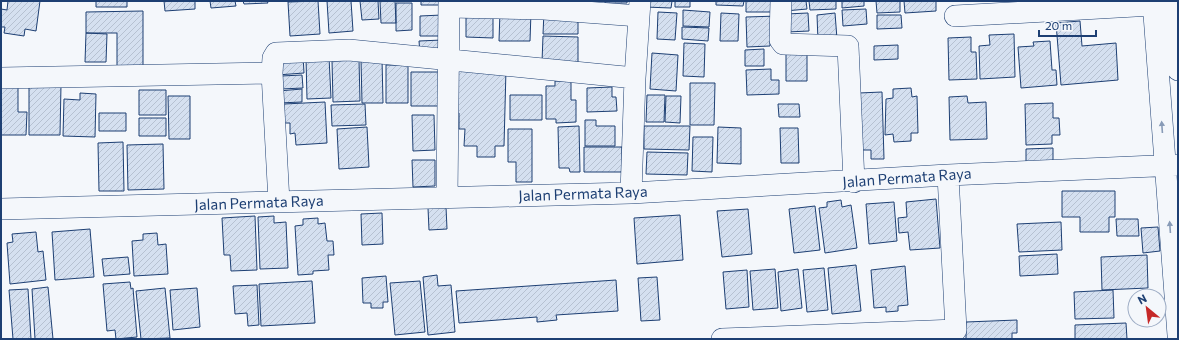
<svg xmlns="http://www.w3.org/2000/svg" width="1179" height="340" font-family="Commissioner,sans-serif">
<defs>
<pattern id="building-hatch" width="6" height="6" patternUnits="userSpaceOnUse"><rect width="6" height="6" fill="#d5e0f0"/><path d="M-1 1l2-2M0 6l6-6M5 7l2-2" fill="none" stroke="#b6c1d1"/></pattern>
</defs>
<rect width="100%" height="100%" fill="#f4f7fb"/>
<!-- building -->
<path fill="url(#building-hatch)" stroke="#1d3f73" d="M8 1H40L36 31 25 29 24 36 4 33 5 27H1V9L7 10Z
M96 1H127V7H96Z
M164 1H195V9L165 11Z
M210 1H235L236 6 211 8Z
M243 1H267L268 3 244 4Z
M318 1 320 34 290 36 288 2Z
M327 1H351L353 31 329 33Z
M360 1H378L379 19 362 20Z
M380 1H395L396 23H381Z
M421 1H444V5H421Z
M605 1H627V3H605Z
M645 1H672L671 8 645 7Z
M675 1H690V7H675Z
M716 1H744L743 6 716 5Z
M746 1H776V12H746Z
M785 1H806L807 9 785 11Z
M809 1H836V9L810 10Z
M842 1H864V6L842 8Z
M876 1H900V12L877 13Z
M904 1H936V11L905 13Z
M396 3H412V30L396 31Z
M466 8H493V38L466 37Z
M866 9 867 24 843 26 842 10Z
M683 10 710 12 709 27 683 26Z
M143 11V66L117 67V33H86V12Z
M500 11 531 12 530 41H499Z
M544 12H578V34H543Z
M658 12 677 13 675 40 657 39Z
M721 13 739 14 738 41H720Z
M808 13 809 31 787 32 786 14Z
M835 13 837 39 818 41 817 15Z
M442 15 443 36H420V16Z
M877 15H901L902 28 877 29Z
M779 16 770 34V46L747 47 746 17Z
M1080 21 1082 46 1116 43 1118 80 1061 85 1056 23Z
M682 27 709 28 708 41 682 39Z
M86 33 107 34 106 62H85Z
M1014 34 1015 77 980 79 979 46 990 45 989 35Z
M543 36 578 37V62H542Z
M971 37V52H976L977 79 949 80 948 38Z
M442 40 443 53 420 54 419 41Z
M1050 41 1052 70H1056L1057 85 1021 88 1018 47 1034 46 1033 42Z
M684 43 705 44 704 77 683 76Z
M898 45V59L874 60V46Z
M786 48H807V81H786Z
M764 49V66H745V50Z
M652 53 678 55 676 91 650 89Z
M303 55 304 73 277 75 276 57Z
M329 57 331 98 307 99 306 58Z
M382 59 383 103H362L361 60Z
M359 60 360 101 333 102 332 61Z
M386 65H408V103H386Z
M452 69H506L504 146H495V157H477V146H464L465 129H459V113H451Z
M771 69V80H779V94L747 95 746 70Z
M411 72H440V106H411Z
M302 75 303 88 281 89V76Z
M555 81H571V100H576V122L556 123V119H546V86H555Z
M1 82H18V112H27L26 135H1Z
M690 83H715L714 125H690Z
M29 85H61L60 135H29Z
M612 87V97H616L617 111 587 112V88Z
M911 88 912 97 917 96 918 133H911V141L894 142 893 134 885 135 886 99 893 98V89Z
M302 89V102L279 103 278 91Z
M139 90H166V115H139Z
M882 92 884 159H871V150H860L859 93Z
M80 93 96 94 95 137 63 136 64 99 80 100Z
M510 95H542V120H510Z
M647 95H665L664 122H646Z
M168 96H190V139H169Z
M666 96H681L680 123 665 122Z
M967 96 968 103 986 102 987 139 950 140 949 97Z
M325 102 327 143 296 145 295 133 290 134V123H284V104Z
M1053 103V118H1059L1060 135H1052V144L1026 145 1025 104Z
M365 104 366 125 332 126 331 105Z
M778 104H799L800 117H779Z
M99 113H126V131H99Z
M412 115H434L435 150 413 151Z
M139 118H166V136H139Z
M585 120H596V126H615V146H585Z
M579 126 580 172H570L569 168H559L558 127Z
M644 126H690L689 150 644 149Z
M367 127 369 167 339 169 337 129Z
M718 127 741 128V164L717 163Z
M780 128H798L799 163H781Z
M508 129H532V182H516V162H508Z
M693 137H713L712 172 692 171Z
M123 142 124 191H99L98 143Z
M163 144 164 189 128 190 127 145Z
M584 147H622V172H584Z
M1053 148V162L1026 163V149Z
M647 152 688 153 687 175 646 174Z
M412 160H435V186L413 187Z
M1062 191H1115V217H1109V232H1080V217H1062Z
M936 199 940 248 910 250 908 232 899 233 898 218 907 217 906 202Z
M841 200 842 207 851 205 857 248 825 253 819 208 827 207V202Z
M894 202 897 241 869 244 866 204Z
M815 206 820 250 794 253 789 209Z
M446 207 447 229 429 230 428 208Z
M748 209 752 254 722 257 717 211Z
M382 213 383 244 362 245 361 214Z
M680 215 683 260 637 264 634 218Z
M255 216 257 270 231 271 230 255H224L222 218Z
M274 216V223L286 222 288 268 260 269 258 217Z
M318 218V224L325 223 327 241H333L334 255H328L329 270 313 271V274L298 275 295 226 303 225V219Z
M1116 219H1138L1139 236H1117Z
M1061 222 1062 250 1019 252 1017 224Z
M1158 227 1160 251 1143 253 1141 228Z
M90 229 94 277 55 280 52 232Z
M36 232 38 252 43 251 46 280 10 284 7 243 13 242 12 234Z
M157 233 158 245 166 244 168 274 134 276 132 241 143 240V234Z
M1057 254 1058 274 1020 276 1019 256Z
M1147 255 1148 288 1102 290 1101 257Z
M128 257 130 274 104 276 102 259Z
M856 265 861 311 832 314 828 268Z
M905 266 908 305 898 306V311L886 312V307L874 308 871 270Z
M824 268 828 310 807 312 803 270Z
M775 269 778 308 753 310 750 271Z
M798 269 802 308 781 311 778 272Z
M747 270 749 307 726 309 723 272Z
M437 275 438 286 451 285 455 332 428 335 423 277Z
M386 276 388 302H383V308H371V303H363L362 278Z
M657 277 660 320 641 321 638 278Z
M616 280 618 311 556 315 557 320 537 322V317L459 323 456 291Z
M312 281 315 323 261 326 259 284Z
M420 281 425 332 395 335 390 283Z
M130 282 131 289 133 288 137 337 116 339 115 330 107 331 103 284Z
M257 285 259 325 248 326 247 313 235 314 233 286Z
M48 287 53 339H35L32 289Z
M165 288 170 338 141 339 136 291Z
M197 288 200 327 173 330 170 290Z
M28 289 31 339H13L9 290Z
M1113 290 1114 318 1075 319 1074 292Z
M1017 320V333H1012V339H966V322Z
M1126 323 1127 339H1075V325Z"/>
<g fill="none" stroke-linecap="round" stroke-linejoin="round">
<!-- minor casing -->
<g stroke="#1d3f73" stroke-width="22">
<path id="minor" d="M781 1 780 40 783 44 848 46 854 182
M1153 1 1178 335
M1172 1 1178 70
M449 7 544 9 639 16
M955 16 1153 5
M272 73 273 58 276 53 349 50 635 78
M1 78 272 73 279 202
M631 193 635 78 640 1
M447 198 449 1
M1 209 631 193 948 175 1178 165
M722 339 956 330 948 175"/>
</g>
<!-- minor -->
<use href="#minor" stroke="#f4f7fb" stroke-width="21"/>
</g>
<!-- one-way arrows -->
<defs><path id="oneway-solid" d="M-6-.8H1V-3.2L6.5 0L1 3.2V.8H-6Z"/></defs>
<g fill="#889bb7">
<use href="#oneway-solid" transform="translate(1162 127) rotate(-94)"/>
<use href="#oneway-solid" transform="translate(1170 227) rotate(-94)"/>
</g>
<g text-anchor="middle" stroke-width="3" stroke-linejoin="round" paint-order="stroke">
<!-- street labels -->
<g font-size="15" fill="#1d3f73" stroke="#f4f7fb">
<text transform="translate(907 178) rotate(-4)" y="5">Jalan Permata Raya</text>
<text transform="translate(583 194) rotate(-2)" y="5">Jalan Permata Raya</text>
<text transform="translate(259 203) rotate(-2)" y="5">Jalan Permata Raya</text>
</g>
</g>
<!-- border -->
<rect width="1179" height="340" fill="none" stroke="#1d3f73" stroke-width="4"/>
<!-- north arrow -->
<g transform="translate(1147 308) rotate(331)"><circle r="19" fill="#f4f7fb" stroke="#9eadc5"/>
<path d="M0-3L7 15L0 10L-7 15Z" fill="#c62828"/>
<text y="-6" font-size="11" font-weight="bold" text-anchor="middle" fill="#1d3f73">N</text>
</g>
<!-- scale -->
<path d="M1039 30v6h57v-6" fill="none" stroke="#1d3f73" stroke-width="2"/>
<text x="1045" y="30" font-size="12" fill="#1d3f73" stroke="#f4f7fb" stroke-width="3" paint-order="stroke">20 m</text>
</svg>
